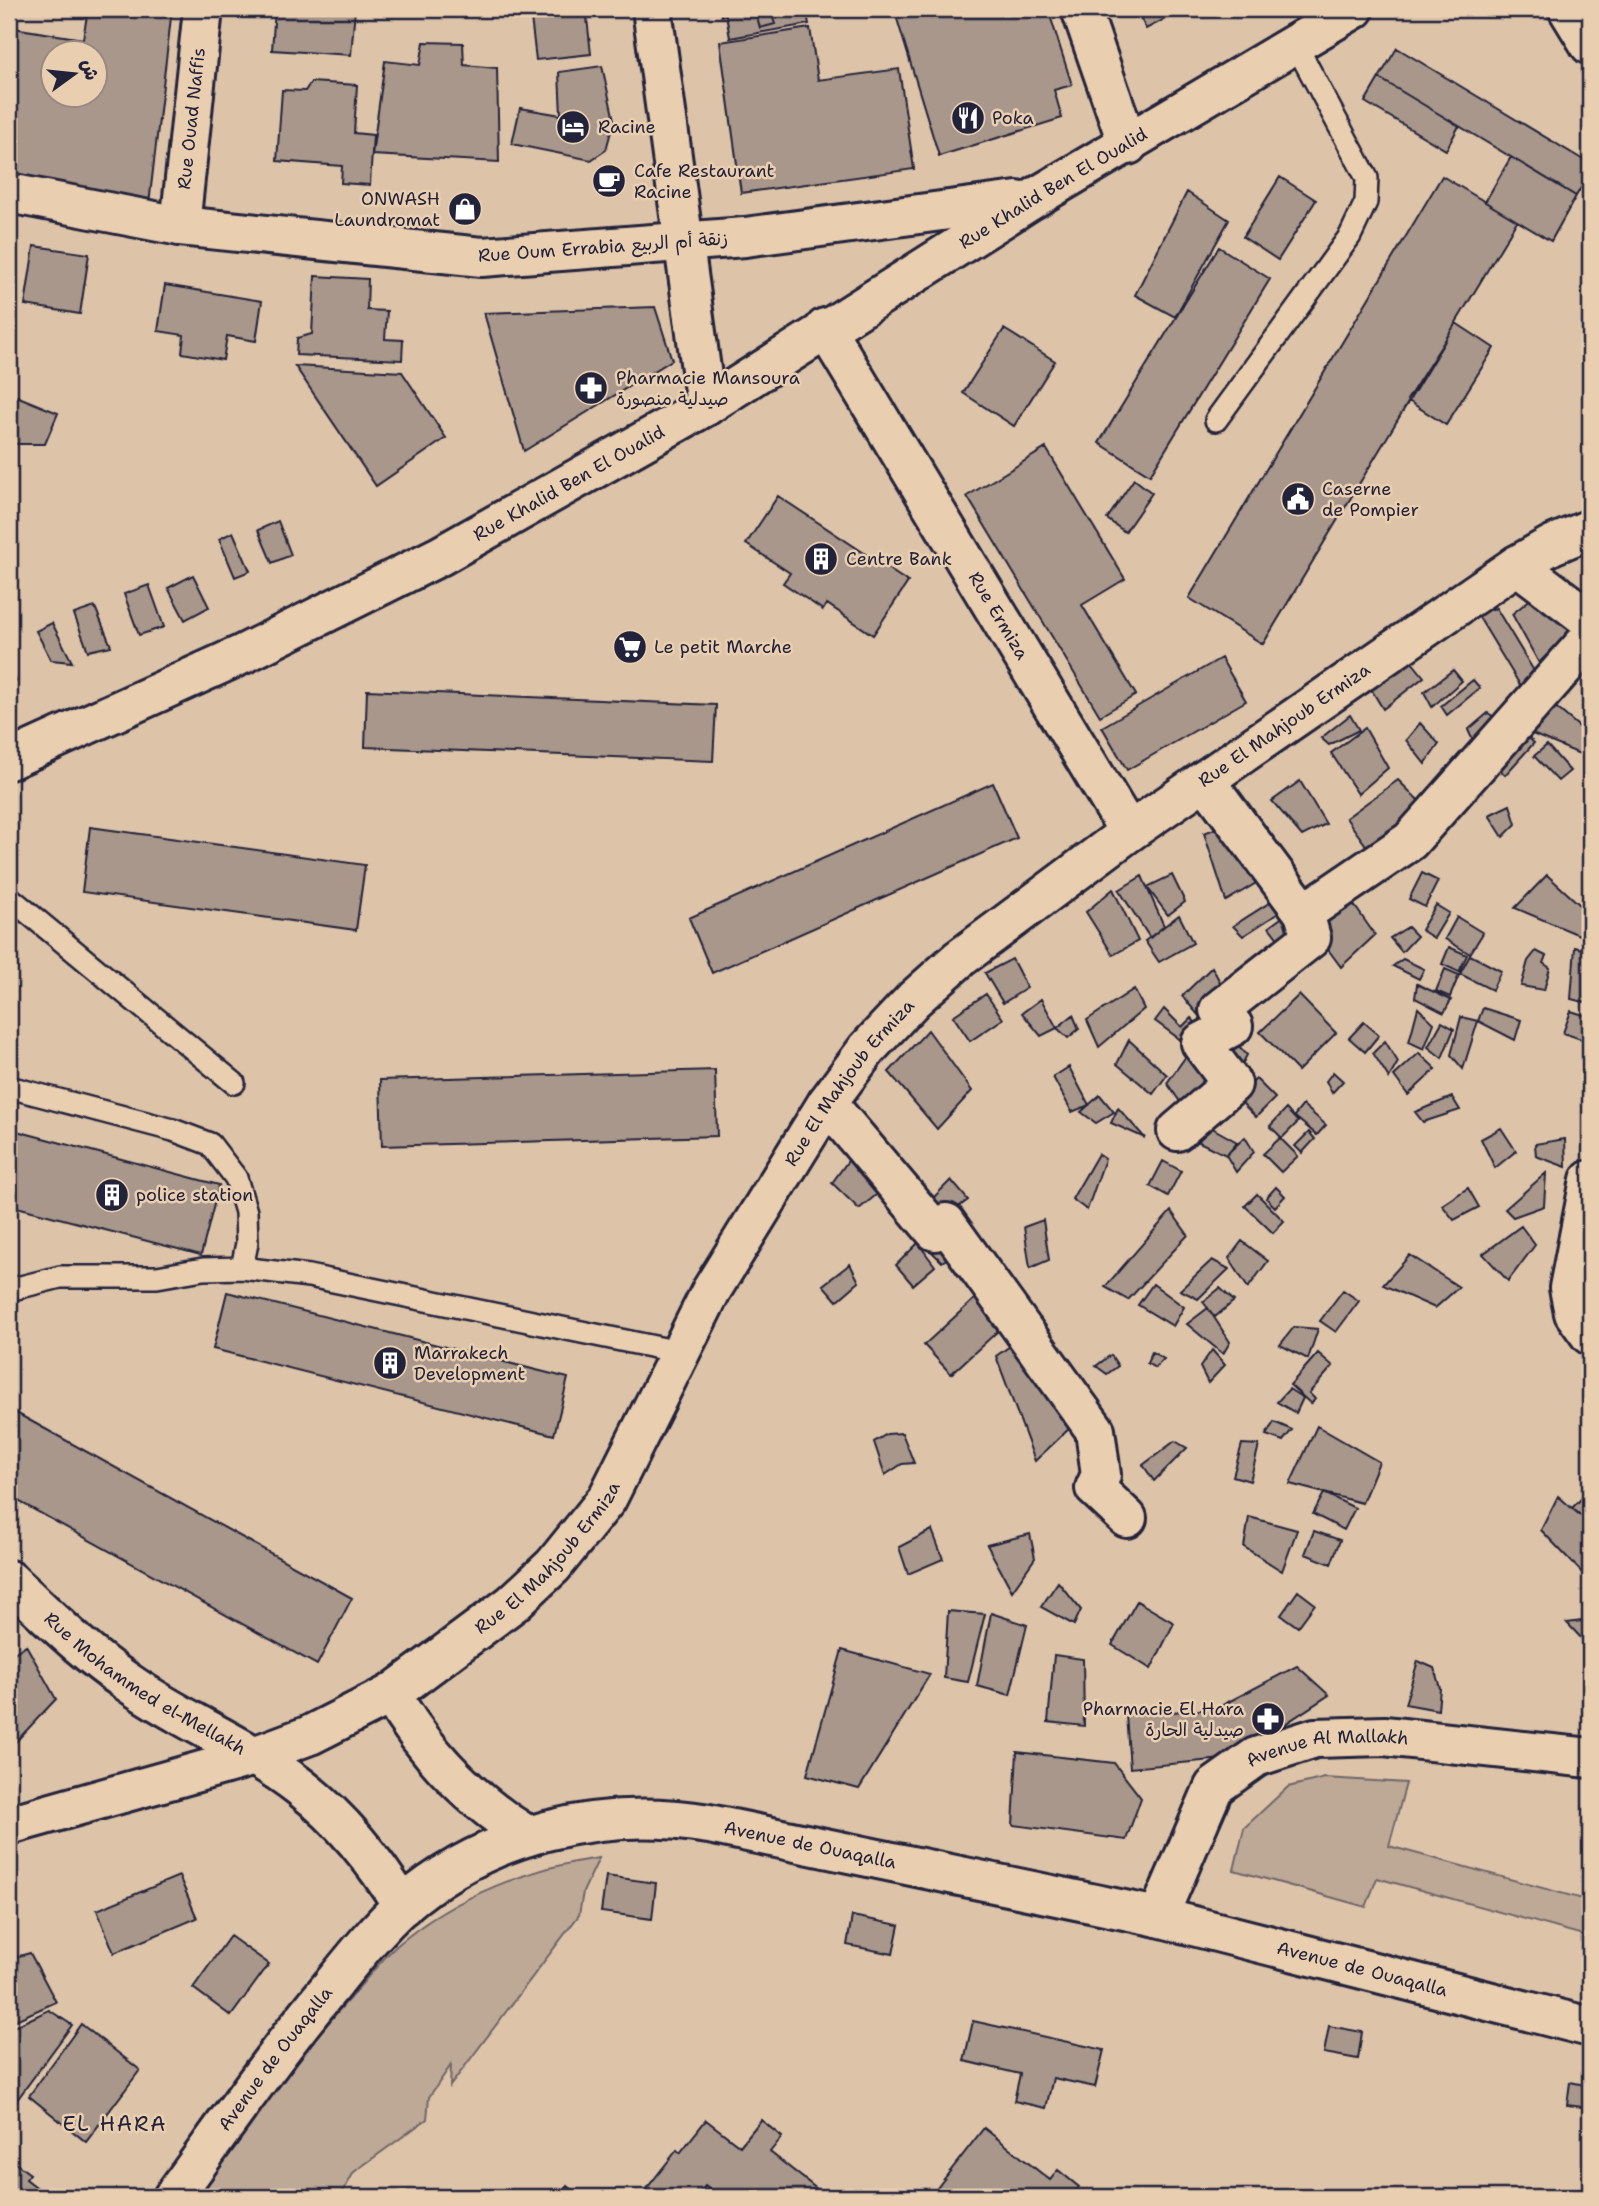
<svg xmlns="http://www.w3.org/2000/svg" width="1599" height="2206" viewBox="0 0 1599 2206" font-family="'Shantell Sans','Playpen Sans Arabic',sans-serif">
	<rect width="100%" height="100%" fill="#ddc4a9"/>
	<filter id="ink" filterUnits="userSpaceOnUse"><feTurbulence type="fractalNoise" baseFrequency=".0143" numOctaves="2"/><feDisplacementMap in="SourceGraphic" scale="14" xChannelSelector="R" yChannelSelector="G"/><feConvolveMatrix kernelMatrix="1 2 1 2 8 2 1 2 1" color-interpolation-filters="sRGB"/></filter>
	<g filter="url(#ink)">
		<path fill="#bea997" stroke="#706669" stroke-width="2" d="M1325,1778L1406,1783L1389,1846L1590,1901V1937L1377,1878L1366,1907L1234,1870L1244,1828L1288,1787Z
			M599,1858L583,1892L579,1915L450,2086L451,2065L429,2097L427,2119L354,2172L340,2197H190C242,2129 293,2061 350,1998C366,1980 382,1958 400,1943C454,1897 531,1867 599,1858Z"/>
		<path fill="#a8978a" stroke="#22223b" stroke-width="2" fill-rule="evenodd" d="M88,9H172L149,204L9,181V51L13,28L83,39ZM52,52H94V94H52Z
			M275,9H355L351,55L272,50Z
			M530,9H586L591,54L536,60Z
			M720,9H806L809,24L730,38L726,15L721,16ZM770,9L775,24L760,28L756,13Z
			M770,9L775,24L760,28L756,13Z
			M894,9H1048L1072,85L1054,90L1062,118L939,156Z
			M1136,9H1184L1146,29Z
			M810,28L818,80L899,69L914,169L741,193L720,42Z
			M424,42L463,43L464,65L497,68L499,162L372,155L385,61L420,65Z
			M1397,48L1590,164V172L1576,196L1379,78Z
			M602,66L614,120L606,150L591,160L512,144L520,108L561,115L559,72Z
			M1379,78L1459,126L1446,150L1365,102Z
			M311,82L357,85L354,133L373,135L370,185L341,183L342,166L277,161L282,90L305,91Z
			M1511,157L1576,196L1551,241L1485,202Z
			M1442,176L1517,221L1263,644L1189,598Z
			M1280,177L1316,200L1278,260L1243,237Z
			M1187,192L1229,220L1175,317L1135,295Z
			M9,240L17,241L9,294Z
			M34,246L89,254L80,314L25,305Z
			M1219,247L1270,279L1150,475L1099,443Z
			M315,276L368,279L367,310L387,311L385,339L403,340L402,360L296,355L297,338L312,334Z
			M165,285L262,301L256,341L227,336L223,360L182,353L184,335L158,331Z
			M655,307L672,360L524,451L484,313Z
			M1456,323L1494,348L1446,425L1407,400Z
			M1004,329L1055,361L1014,426L963,393Z
			M295,366L402,372L446,438L376,486Z
			M9,393L58,413L45,444H9Z
			M1046,448L1125,579L1082,605L1136,695L1100,716L967,496Z
			M1134,479L1152,493L1125,532L1107,519Z
			M778,496L908,582L873,635L827,604L823,610L783,583L790,573L746,544Z
			M278,521L291,555L272,563L258,530Z
			M233,532L250,571L235,577L219,539Z
			M193,575L209,607L185,620L168,588Z
			M149,585L164,627L139,635L124,594Z
			M1532,598L1573,628L1539,663L1512,614Z
			M95,607L111,646L88,651L74,614Z
			M1496,608L1537,676L1523,690L1477,614Z
			M52,623L72,662L51,660L36,631Z
			M1221,658L1246,701L1127,770L1102,727Z
			M9,662L16,681L9,684Z
			M1412,662L1424,677L1383,709L1371,689Z
			M1453,670L1462,681L1432,707L1424,692Z
			M1473,680L1480,688L1447,715L1441,706Z
			M367,690L716,705L713,761L365,747Z
			M1552,704L1590,736V743L1582,755L1530,733Z
			M1488,713L1497,719L1475,745L1468,730Z
			M1350,715L1359,730L1329,745L1321,738Z
			M1420,723L1439,744L1425,764L1406,740Z
			M1365,728L1388,768L1358,794L1331,753Z
			M1523,732L1534,743L1505,775L1495,765Z
			M1547,745L1570,771L1558,781L1534,756Z
			M1398,780L1426,808L1373,855L1346,818Z
			M1300,781L1326,824L1302,836L1272,801Z
			M993,783L1017,838L712,973L689,918Z
			M1510,805L1516,824L1503,837L1489,815Z
			M90,827L365,865L356,930L82,892Z
			M1217,828L1268,876L1226,901L1204,833Z
			M1422,873L1438,881L1425,907L1409,899Z
			M1172,875L1185,902L1168,915L1147,887Z
			M1547,875L1590,914L1579,935L1515,908Z
			M1142,876L1164,926L1150,938L1119,890Z
			M1113,889L1138,941L1113,955L1086,912Z
			M1345,892L1375,935L1341,967L1307,921Z
			M1280,896L1288,907L1243,936L1233,926Z
			M1436,905L1449,913L1434,938L1421,930Z
			M1292,910L1300,927L1282,944L1269,927Z
			M1179,915L1193,943L1159,962L1145,941Z
			M1457,917L1483,933L1470,954L1445,939Z
			M1408,927L1417,936L1402,952L1390,938Z
			M1449,947L1467,955L1459,972L1442,964Z
			M1575,947L1590,951L1588,1003L1571,999Z
			M1536,951L1546,956L1543,963L1550,968L1544,990L1521,986L1528,961Z
			M1470,955L1501,971L1492,990L1460,974Z
			M1012,959L1027,988L1003,1003L985,973Z
			M1403,959L1424,969L1419,979L1393,966Z
			M1212,967L1226,993L1200,1017L1182,996Z
			M1445,969L1459,975L1450,997L1436,991Z
			M1417,984L1451,1000L1444,1013L1415,998Z
			M1134,989L1144,1009L1099,1047L1087,1020Z
			M986,994L1003,1019L970,1041L953,1016Z
			M1299,995L1336,1033L1298,1071L1260,1032Z
			M1041,999L1057,1028L1041,1036L1022,1013Z
			M1418,1008L1434,1023L1424,1049L1409,1042Z
			M1483,1008L1521,1020L1515,1040L1478,1021Z
			M1164,1009L1182,1027L1191,1018L1214,1042L1197,1052L1155,1021Z
			M1571,1011L1590,1017V1042L1563,1033Z
			M1073,1015L1079,1029L1068,1038L1057,1028Z
			M1461,1017L1478,1021L1463,1069L1451,1055Z
			M1364,1022L1379,1035L1365,1052L1349,1038Z
			M1442,1022L1454,1029L1442,1058L1428,1047Z
			M928,1030L972,1091L937,1129L889,1072Z
			M1129,1040L1167,1075L1153,1094L1117,1064Z
			M1385,1041L1398,1062L1389,1078L1373,1053Z
			M1237,1044L1247,1055L1224,1098L1208,1080Z
			M1189,1052L1208,1080L1183,1106L1167,1083Z
			M1419,1053L1436,1069L1408,1095L1394,1076Z
			M1069,1067L1089,1105L1072,1112L1053,1077Z
			M715,1070L717,1136L382,1146L380,1080Z
			M1333,1072L1343,1081L1332,1093L1326,1081Z
			M1256,1079L1275,1098L1256,1117L1237,1098Z
			M1100,1095L1114,1112L1096,1123L1081,1112Z
			M1452,1097L1460,1110L1423,1122L1415,1112Z
			M1303,1105L1326,1125L1317,1135L1294,1116Z
			M1118,1108L1145,1138L1111,1123Z
			M1286,1109L1298,1122L1282,1138L1270,1126Z
			M1205,1124L1237,1142L1226,1155L1199,1142Z
			M1501,1128L1516,1151L1495,1168L1481,1139Z
			M9,1129L219,1185L201,1255L9,1205Z
			M1309,1132L1315,1139L1302,1153L1295,1146Z
			M1245,1137L1254,1152L1236,1172L1226,1155Z
			M1280,1138L1298,1156L1281,1172L1263,1154Z
			M1565,1139L1566,1167L1536,1156L1535,1144Z
			M858,1147L886,1187L859,1209L832,1183Z
			M1098,1154L1105,1159L1087,1210L1072,1199Z
			M1163,1161L1181,1171L1168,1196L1150,1186Z
			M1546,1173L1544,1206L1513,1217L1505,1209Z
			M951,1180L968,1200L946,1216L933,1198Z
			M1276,1187L1285,1196L1275,1207L1266,1198Z
			M1468,1188L1479,1207L1454,1220L1442,1205Z
			M1257,1194L1284,1221L1273,1233L1245,1206Z
			M1171,1211L1188,1235L1128,1300L1105,1287Z
			M1043,1220L1049,1260L1030,1268L1024,1227Z
			M1521,1226L1535,1245L1508,1281L1483,1254Z
			M939,1237L952,1255L942,1262L927,1247Z
			M1242,1241L1268,1261L1248,1288L1229,1258Z
			M918,1243L935,1266L913,1285L896,1265Z
			M1410,1255L1459,1287L1435,1308L1383,1285Z
			M1212,1260L1229,1269L1198,1299L1180,1290Z
			M850,1264L859,1282L837,1301L823,1285Z
			M1153,1284L1184,1307L1173,1326L1138,1305Z
			M1220,1288L1234,1301L1215,1317L1203,1302Z
			M1343,1290L1359,1301L1336,1332L1320,1321Z
			M227,1292L568,1378L554,1435L213,1349Z
			M982,1292L1003,1316L993,1325L998,1331L951,1374L924,1345Z
			M1208,1308L1230,1342L1223,1354L1187,1324Z
			M1294,1327L1318,1329L1308,1359L1280,1345Z
			M1020,1339L1073,1425L1035,1461L996,1356Z
			M1212,1350L1225,1365L1208,1383L1200,1367Z
			M1152,1352L1164,1359L1155,1368L1147,1363Z
			M1318,1353L1333,1366L1309,1393L1315,1399L1311,1404L1290,1385Z
			M1111,1355L1118,1366L1107,1374L1096,1366Z
			M1289,1389L1303,1398L1296,1413L1277,1402Z
			M9,1409L352,1598L317,1665L9,1496Z
			M1274,1422L1292,1430L1283,1441L1266,1435Z
			M1317,1426L1379,1462L1362,1503L1290,1484Z
			M902,1433L914,1463L902,1464L885,1475L874,1442L887,1434Z
			M1175,1441L1187,1448L1154,1481L1143,1465Z
			M1242,1444L1259,1445L1250,1481L1233,1476Z
			M1588,1492L1590,1495V1523L1572,1508Z
			M1324,1493L1355,1508L1344,1530L1313,1514Z
			M1558,1496L1590,1524V1581L1541,1530Z
			M1249,1517L1297,1530L1282,1571L1244,1547Z
			M932,1530L943,1559L908,1574L899,1547Z
			M1314,1531L1340,1540L1331,1564L1305,1554Z
			M1030,1534L1035,1558L1012,1591L987,1545Z
			M1058,1582L1081,1610L1074,1625L1041,1607Z
			M1298,1591L1315,1604L1298,1627L1281,1615Z
			M1137,1601L1174,1623L1151,1669L1112,1645Z
			M948,1611L985,1614L968,1682L944,1678Z
			M991,1613L1027,1625L1010,1695L977,1686Z
			M1590,1620V1639L1584,1641L1567,1623Z
			M26,1645L56,1699L9,1749V1649L14,1653Z
			M842,1650L930,1674L859,1789L807,1775Z
			M1054,1655L1083,1659L1084,1726L1048,1722Z
			M1418,1661L1434,1668L1440,1688L1438,1710L1405,1704Z
			M1297,1666L1329,1695L1233,1758L1130,1768L1126,1715L1215,1709Z
			M1017,1752L1114,1763L1141,1798L1126,1840L1013,1825Z
			M179,1876L197,1918L114,1953L97,1910Z
			M606,1876L656,1883L652,1919L601,1912Z
			M852,1916L899,1925L893,1954L847,1945Z
			M230,1936L269,1964L231,2016L193,1988Z
			M30,1953L56,2002L9,2023V1959Z
			M49,2010L72,2025L11,2108L9,2029Z
			M973,2021L1104,2050L1095,2087L1053,2078L1046,2108L1014,2101L1020,2074L964,2061Z
			M81,2024L140,2070L86,2142L29,2096Z
			M1329,2026L1362,2032L1358,2059L1324,2053Z
			M1570,2082L1590,2086V2108L1567,2105Z
			M706,2120L740,2146L761,2120L782,2137L770,2152L827,2197H719L705,2186L696,2197H640L677,2150L680,2153Z
			M984,2128L1050,2180L1058,2170L1079,2187L1071,2197H930Z
			M14,2162L30,2174L26,2179L49,2197H9V2169Z
			M567,2186L581,2197H558Z"/>
		<g fill="none" stroke-linecap="round" stroke-linejoin="round">
			<g stroke="#22223b" stroke-width="26">
				<path id="lane" d="M1216,420L1350,236L1366,202L1367,178L1296,45
					M9,897L234,1083
					M9,1087L173,1130L210,1144L236,1178L246,1212L247,1243L242,1268
					M9,1290L60,1277H157L203,1269L242,1268L309,1276L679,1352"/>
			</g>
			<g stroke="#22223b" stroke-width="44">
				<g id="street">
					<path d="M652,9L706,406"/>
					<path d="M1081,9L1128,145"/>
					<path d="M9,193L180,226L482,257L745,237L1017,201"/>
					<path id="s1" d="M180,226L203,9"/>
					<path id="s2" d="M825,328L1129,832"/>
					<path d="M1517,565L1590,620"/>
					<path id="s3" d="M9,760L243,654L440,556L706,406L1031,200L1354,9"/>
					<path d="M1205,780L1304,913L1410,841L1590,638"/>
					<path d="M827,1103L935,1231L946,1223L1095,1430L1101,1475L1095,1488L1127,1518"/>
					<path d="M1177,1131L1232,1084L1201,1043L1233,1026L1219,1010L1311,938L1304,913"/>
					<path d="M1590,1180L1569,1288L1574,1313L1590,1335"/>
					<path id="s4" d="M9,1580C47,1615 83,1652 126,1681C180,1720 246,1745 299,1786C343,1820 374,1860 403,1906"/>
					<path id="s5" d="M9,1825L251,1757L310,1735L391,1694L512,1604L553,1566L607,1499L711,1291L827,1103L867,1049L914,999L959,959L1129,832L1517,565L1552,545L1590,529"/>
					<path id="s6" d="M1158,1917L1214,1787L1256,1757L1315,1738L1384,1736L1590,1758"/>
				</g>
			</g>
			<g stroke="#22223b" stroke-width="44">
				<g id="secondary">
					<path d="M391,1694C425,1753 470,1800 528,1836"/>
					<path id="s7" d="M173,2197C225,2126 275,2053 332,1985C354,1958 376,1930 402,1906C486,1833 601,1806 709,1824L1158,1917L1590,2027"/>
				</g>
			</g>
			<g stroke="#22223b" stroke-width="44">
				<path id="primary" d="M1568,9L1590,45"/>
			</g>
			<use href="#lane" stroke="#e9ceb0" stroke-width="21"/>
			<use href="#street" stroke="#e9ceb0" stroke-width="38"/>
			<use href="#secondary" stroke="#e9ceb0" stroke-width="38"/>
			<use href="#primary" stroke="#e9ceb0" stroke-width="38"/>
		</g>
	</g>
	<defs>
		<g id="restaurant-disc" transform="scale(1.75)"><circle r="9.5" fill="#22223b" stroke="#e9ceb0"/><path d="M-5-6h1v4h1v-4h1v4h1v-4h1v5L-1.5 .5V6h-2V.5L-5-1ZM5-6V6H3V1.5H1.5Q1.5-4 5-6Z" fill="#fff"/></g>
		<g id="hotel-disc" transform="scale(1.75)"><circle r="9.5" fill="#22223b" stroke="#e9ceb0"/><path d="M-6-4.5h1.5V1H6V5H4.5V3h-9V5H-6ZM-4 0a1.8 1.8 0 1 1 3.6 0ZM.5 0V-2.5h3Q6-2.5 6 0Z" fill="#fff"/></g>
		<g id="cafe-disc" transform="scale(1.75)"><circle r="9.5" fill="#22223b" stroke="#e9ceb0"/><path d="M-5.5-4.5H6V0H3Q3 3.5 0 3.5H-2.5Q-5.5 3.5-5.5 0ZM3-3.2v2h1.7v-2ZM-6 4.5H4V6H-6Z" fill="#fff"/></g>
		<g id="shop-disc" transform="scale(1.75)"><circle r="9.5" fill="#22223b" stroke="#e9ceb0"/><path d="M-5-2.5h2.3a2.7 3.5 0 0 1 5.4 0H5L5.5 6h-11ZM-1.5-2.5h3a1.5 2.3 0 0 0-3 0Z" fill="#fff"/></g>
		<g id="pharmacy-disc" transform="scale(1.75)"><circle r="9.5" fill="#22223b" stroke="#e9ceb0"/><path d="M-2-6h4v4h4v4h-4v4h-4v-4h-4v-4h4Z" fill="#fff"/></g>
		<g id="civic-disc" transform="scale(1.75)"><circle r="9.5" fill="#22223b" stroke="#e9ceb0"/><path d="M-.6-6.5H3V-4.5H.6V-3L4-1V1h2V6H-6V1h2V-1L-.6-3ZM-1.2 2.5V6h2.4V2.5Z" fill="#fff"/></g>
		<g id="building-disc" transform="scale(1.75)"><circle r="9.5" fill="#22223b" stroke="#e9ceb0"/><path d="M-4-6H4V6H1V3H-1V6H-4ZM-2.5-4.3h1.7v1.8h-1.7ZM.8-4.3h1.7v1.8H.8ZM-2.5-1h1.7V.8h-1.7ZM.8-1h1.7V.8H.8Z" fill="#fff"/></g>
		<g id="supermarket-disc" transform="scale(1.75)"><circle r="9.5" fill="#22223b" stroke="#e9ceb0"/><path d="M-6-5.5h2.5l.6 2H6L4.5 2H-2.5L-4.4-4H-6ZM-1.5 3.2a1.3 1.3 0 1 0 .1 0ZM3 3.2a1.3 1.3 0 1 0 .1 0Z" fill="#fff"/></g>
	</defs>
	<g fill-rule="evenodd">
		<use href="#restaurant-disc" x="968" y="118"/>
		<use href="#hotel-disc" x="573" y="127"/>
		<use href="#cafe-disc" x="609" y="181"/>
		<use href="#shop-disc" x="465" y="209"/>
		<use href="#pharmacy-disc" x="591" y="388"/>
		<use href="#civic-disc" x="1298" y="499"/>
		<use href="#building-disc" x="821" y="559"/>
		<use href="#supermarket-disc" x="630" y="647"/>
		<use href="#building-disc" x="112" y="1195"/>
		<use href="#building-disc" x="390" y="1363"/>
		<use href="#pharmacy-disc" x="1268" y="1719"/>
	</g>
	<g text-anchor="middle" dominant-baseline="central" stroke-width="5" stroke-linejoin="round" paint-order="stroke">
		<g font-size="18" fill="#22223b" stroke="#e9ceb0">
			<text stroke="none"><textPath href="#s1" startOffset="108">Rue Ouad Naffis</textPath></text>
			<text stroke="none"><textPath href="#s3" startOffset="1192">Rue Khalid Ben El Oualid</textPath></text>
			<text transform="translate(603 247) rotate(-4)">Rue Oum Errabia زنقة أم الربيع</text>
			<text stroke="none"><textPath href="#s3" startOffset="625">Rue Khalid Ben El Oualid</textPath></text>
			<text stroke="none"><textPath href="#s2" startOffset="336">Rue Ermiza</textPath></text>
			<text stroke="none"><textPath href="#s5" startOffset="1748">Rue El Mahjoub Ermiza</textPath></text>
			<text stroke="none"><textPath href="#s5" startOffset="1181">Rue El Mahjoub Ermiza</textPath></text>
			<text stroke="none"><textPath href="#s5" startOffset="614">Rue El Mahjoub Ermiza</textPath></text>
			<text stroke="none"><textPath href="#s4" startOffset="172">Rue Mohammed el-Mellakh</textPath></text>
			<text stroke="none"><textPath href="#s6" startOffset="266">Avenue Al Mallakh</textPath></text>
			<text stroke="none"><textPath href="#s7" startOffset="802">Avenue de Ouaqalla</textPath></text>
			<text stroke="none"><textPath href="#s7" startOffset="1368">Avenue de Ouaqalla</textPath></text>
			<text stroke="none"><textPath href="#s7" startOffset="172">Avenue de Ouaqalla</textPath></text>
		</g>
		<g font-size="18" fill="#22223b" stroke="#e9ceb0" text-anchor="start">
			<text x="992" y="118">Poka</text>
			<text x="598" y="127">Racine</text>
			<text x="634" y="171">Cafe Restaurant<tspan x="634" dy="21">Racine</tspan></text>
			<text x="440" y="199" text-anchor="end">ONWASH<tspan x="440" dy="21">Laundromat</tspan></text>
			<text x="616" y="378">Pharmacie Mansoura<tspan x="616" dy="21">صيدلية منصورة</tspan></text>
			<text x="1322" y="489">Caserne<tspan x="1322" dy="21">de Pompier</tspan></text>
			<text x="846" y="559">Centre Bank</text>
			<text x="654" y="647">Le petit Marche</text>
			<text x="136" y="1195">police station</text>
			<text x="414" y="1353">Marrakech<tspan x="414" dy="21">Development</tspan></text>
			<text x="1244" y="1709" text-anchor="end">Pharmacie El Hara<tspan x="1244" dy="21">صيدلية الحارة</tspan></text>
		</g>
		<g font-size="21" letter-spacing="2" fill="#22223b" stroke="#e9ceb0">
			<text x="115" y="2124">EL HARA</text>
		</g>
	</g>
	<rect width="1599" height="2206" fill="none" stroke="#e9ceb0" stroke-width="35"/>
	<rect x="18" y="18" width="1564" height="2171" fill="none" stroke="#22223b" stroke-width="2.5" filter="url(#ink)"/>
	<g transform="translate(74 74) rotate(75)"><circle r="33" fill="#e9ceb0" stroke="#998981" stroke-width="2"/>
	<path d="M0-5L12 26L0 18L-12 26Z" fill="#22223b"/>
	<text y="-10" font-size="19" font-weight="bold" text-anchor="middle" fill="#22223b">ش</text>
	</g>
</svg>
